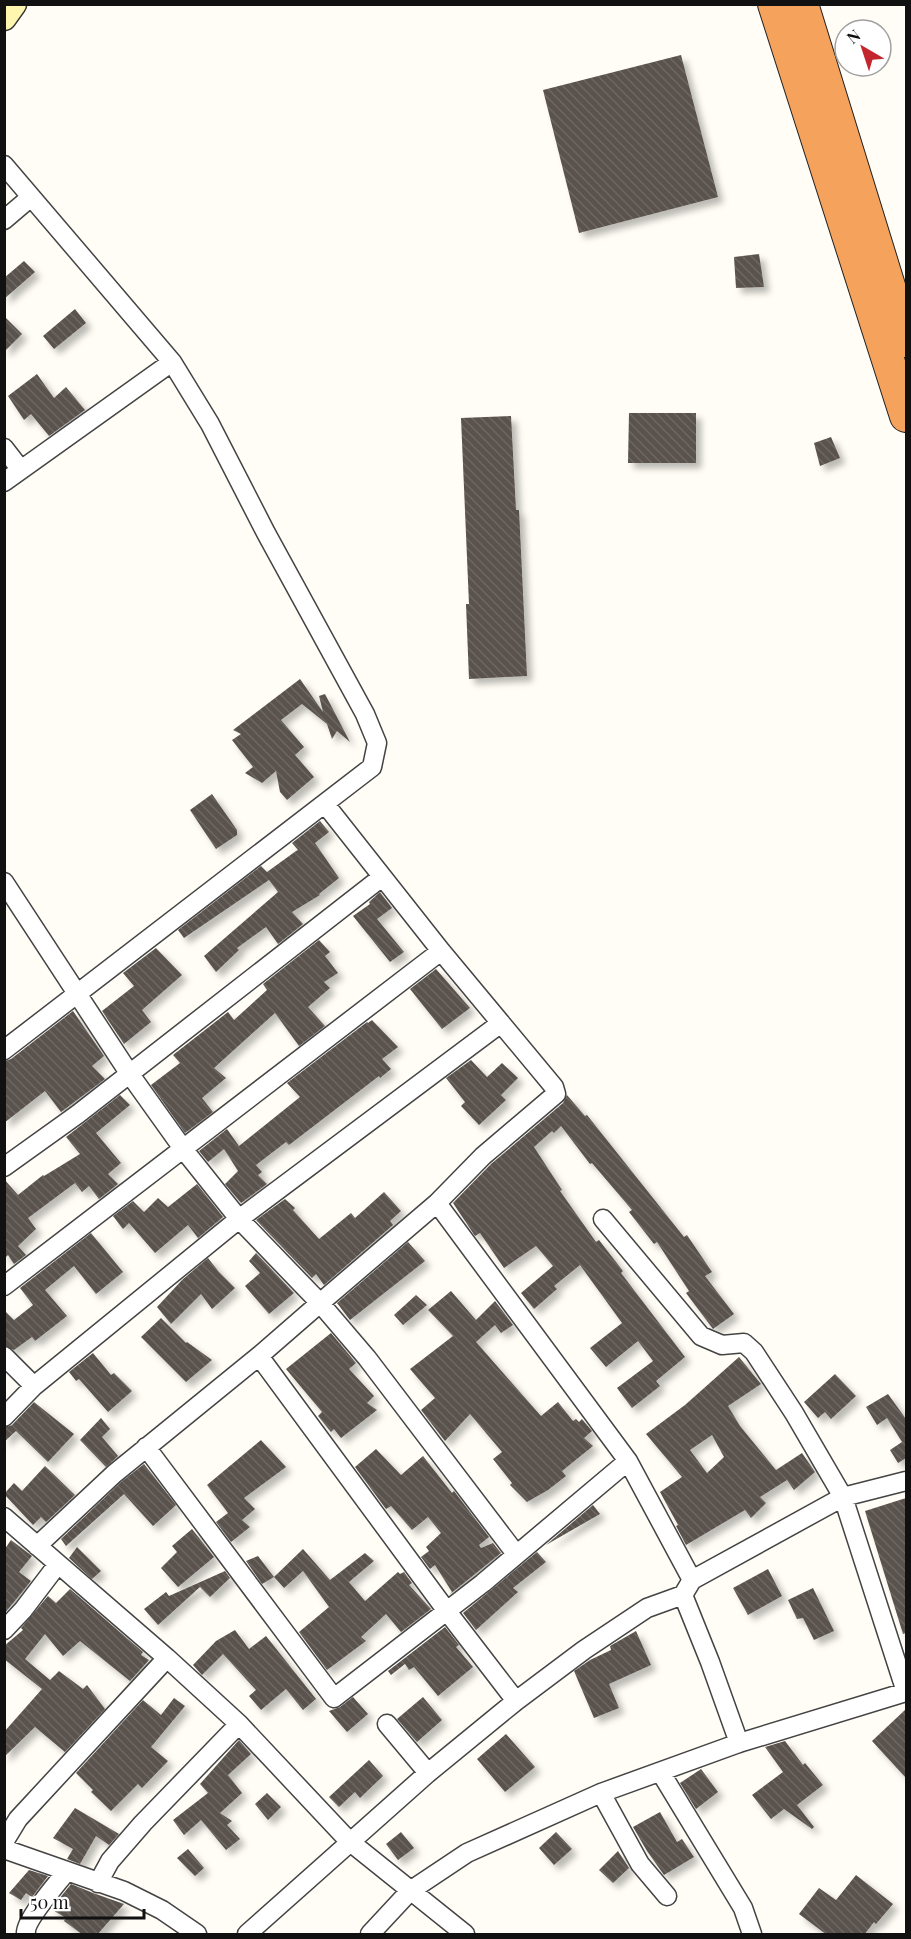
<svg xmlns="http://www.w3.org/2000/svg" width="911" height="1939" viewBox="0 0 911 1939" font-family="'Playfair Display',serif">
	<defs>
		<pattern id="building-back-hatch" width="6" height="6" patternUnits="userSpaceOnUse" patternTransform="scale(1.5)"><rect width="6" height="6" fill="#5a524d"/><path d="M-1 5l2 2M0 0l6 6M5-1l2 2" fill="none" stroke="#6d6662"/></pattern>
		<filter id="shadow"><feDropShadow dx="5.5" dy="5.5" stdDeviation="3" flood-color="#0004"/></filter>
	</defs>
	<rect width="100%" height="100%" fill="#fffdf5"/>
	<path fill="url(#building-back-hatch)" fill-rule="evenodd" filter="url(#shadow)" d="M681,55L718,197L579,233L543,90Z
		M759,254L764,287L736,288L734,257Z
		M24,261L35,272L4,299V278Z
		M75,309L86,323L54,349L43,336Z
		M4,316L22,334L4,352Z
		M37,374L54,398L66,387L85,410L49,436L31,414L24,420L8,396Z
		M629,413H696V463H628Z
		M511,416L516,510H519L527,676L469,679L466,604H469L461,418Z
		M831,437L840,458L820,466L814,443Z
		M300,679L323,712L319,696L325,694L350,742L337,731L332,739L327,724L302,704L281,720L304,747L295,755L314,777L287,800L280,792L276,771L262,783L245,773L253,767L232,740L241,734L233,730Z
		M212,794L237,830V835L216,849L190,810Z
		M320,821L329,832L315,843L339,878L319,894L320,895L292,912L303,924L278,944L266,927L237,948L239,950L216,972L204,956L278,892L269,880L184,938L178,930L261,866L267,872L296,851L298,850L292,843Z
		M380,892L392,908L377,919L404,952L390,962L353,916L370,904L369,902Z
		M319,940L330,952L325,956L338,973L324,982L330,988L308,1007L325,1026L299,1046L275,1013L214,1068L226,1078L202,1098L213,1112L185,1133L151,1085L180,1063L173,1055L228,1012L234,1020L267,990L263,984Z
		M156,948L182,975L142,1010L151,1022L124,1044L102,1011L134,986L123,973Z
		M436,969L470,1008L442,1029L410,989Z
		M73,1011L104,1056L92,1066L105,1079L61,1112L45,1091L4,1123V1061L11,1059Z
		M372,1020L398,1047L382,1059L391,1069L380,1078L379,1076L289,1145L286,1142L256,1165L262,1172L258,1175L267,1184L241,1203L225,1184L238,1171L224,1149L208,1162L199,1151L227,1129L239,1146L300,1097L287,1083L367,1022L368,1023Z
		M471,1060L487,1077L502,1063L518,1078L501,1095L506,1100L479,1125L461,1106L465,1102L446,1078Z
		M120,1095L130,1105L96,1133L121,1163L108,1174L118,1184L99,1199L89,1186L82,1192L75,1183L28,1218L36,1229L18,1246L26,1255L14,1264L8,1255L4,1259V1179L18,1195L43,1175L44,1176L80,1154L66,1137Z
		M567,1095L585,1116L587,1115L684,1237L687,1235L712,1272L705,1276L734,1314L713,1329L686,1293L689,1291L657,1242L654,1244L629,1212L632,1210L592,1163L590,1164L561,1126L554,1133L552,1131L534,1147L562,1190L560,1191L596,1242L599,1240L623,1271L621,1273L685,1357L656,1381L660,1386L632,1408L617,1388L653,1361L638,1341L606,1367L590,1348L622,1323L580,1265L554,1286L557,1289L534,1309L521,1293L553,1266L536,1246L504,1268L480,1233L475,1236L453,1203L491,1164L563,1103Z
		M197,1184L223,1217L198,1238L188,1225L155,1253L129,1223L123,1229L113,1216L133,1201L144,1212L158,1198L168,1207Z
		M384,1192L401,1211L390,1221L393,1225L324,1285L316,1274L312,1278L256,1220L285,1199L295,1208L293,1210L319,1239L351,1213L355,1218Z
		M91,1233L123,1272L96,1294L74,1266L45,1290L67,1316L35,1341L32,1337L14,1350L4,1345V1310L14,1320L33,1305L20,1288Z
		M408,1242L425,1261L350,1320L337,1303Z
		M256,1253L294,1293L269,1314L245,1286L260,1273L249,1261Z
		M208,1258L219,1272L235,1288L212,1309L201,1294L171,1324L157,1307L182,1280Z
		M451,1291L476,1320L495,1301L513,1325L501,1333L495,1325L476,1342L541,1416L558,1402L573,1421L576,1419L579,1422L582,1419L592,1431L584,1438L593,1446L562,1471L566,1476L548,1490L527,1502L510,1485L512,1483L493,1459L502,1452L470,1414L445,1441L421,1410L435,1398L410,1369L453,1336L428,1310Z
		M416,1295L427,1305L403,1325L394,1315Z
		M161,1318L186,1343L187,1342L212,1360L186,1382L141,1337Z
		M331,1333L356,1363L349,1369L374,1396L367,1403L377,1410L341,1438L334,1429L331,1432L318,1416L322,1412L286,1369Z
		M93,1353L111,1375L114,1373L132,1391L108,1412L79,1379L76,1381L69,1372Z
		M739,1357L761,1384L728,1406L740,1426L776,1470L802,1453L815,1472L794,1490L787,1480L760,1497L766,1503L751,1518L745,1510L686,1545L676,1526L678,1525L660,1492L682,1477L646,1434L685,1405ZM712,1435L724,1457L707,1473L690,1450Z
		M835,1374L856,1396L831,1419L825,1412L818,1418L804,1402Z
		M888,1394L906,1419V1458L898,1463L890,1450L902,1442L887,1418L877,1425L866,1407Z
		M34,1402L74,1434L48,1462L16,1431L4,1442V1428L12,1425Z
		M101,1418L110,1429L102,1437L118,1456L106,1467L80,1440Z
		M261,1440L286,1467L244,1498L255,1509L242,1520L250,1527L231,1542L216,1522L228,1513L207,1485Z
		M376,1449L401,1475L423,1456L452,1493L454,1491L489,1537L479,1545L481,1548L493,1543L501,1553L449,1595L452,1592L435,1565L430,1569L421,1557L429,1551L426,1547L441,1533L428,1517L412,1530L391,1506L386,1509L355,1467Z
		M144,1464L176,1505L153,1526L124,1494L66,1546L61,1539L121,1482Z
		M45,1466L75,1495L46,1522L41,1517L33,1525L4,1494L14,1483L22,1491Z
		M906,1498V1633L903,1634L865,1511Z
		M593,1505L600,1514L546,1545Z
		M192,1529L214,1557L178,1587L161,1568L177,1552L172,1546Z
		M11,1540L32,1556L19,1572L31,1581L5,1613L4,1550Z
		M77,1547L101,1571L92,1579L69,1558Z
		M303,1549L330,1580L365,1553L374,1561L349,1582L365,1601L398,1572L400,1574L404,1572L412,1583L409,1585L431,1609L401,1632L386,1614L361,1637L366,1641L327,1670L299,1632L329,1607L303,1571L284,1588L274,1577Z
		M537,1552L546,1562L513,1588L518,1592L476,1630L463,1613Z
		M258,1556L274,1577L262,1584L246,1561Z
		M768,1569L782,1596L748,1615L733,1588Z
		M225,1571L230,1578L210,1597L200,1587L158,1625L144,1609L166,1592L169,1596Z
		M813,1588L834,1631L814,1640L803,1618L797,1619L788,1600Z
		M70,1589L143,1652L141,1655L149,1660L130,1681L80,1641L63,1656L45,1634L25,1659L50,1680L59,1671L83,1689L87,1685L105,1709L65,1752L35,1727L4,1757V1732L42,1689L4,1659V1646L23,1630L21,1628L48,1596L56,1603Z
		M445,1627L459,1645L456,1647L473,1667L438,1696L414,1667L409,1670L405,1664L391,1675L388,1671Z
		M235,1630L249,1649L266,1636L316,1699L303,1710L286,1689L261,1710L249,1696L256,1690L223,1654L202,1675L193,1665L216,1641Z
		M636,1631L651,1665L609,1684L619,1708L594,1718L574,1671L590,1660L611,1650L610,1646Z
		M353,1697L368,1714L347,1732L329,1711L340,1707Z
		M423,1697L442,1720L417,1742L397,1719Z
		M174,1698L185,1706L151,1747L168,1761L142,1788L138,1784L111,1811L91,1792L93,1790L76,1773L143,1700L161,1715Z
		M906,1709V1778L872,1741Z
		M506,1734L535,1767L505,1792L477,1759Z
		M239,1740L251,1754L228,1775L242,1793L220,1813L232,1821L227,1825L240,1839L226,1850L201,1820L184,1835L173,1820L208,1793L200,1784Z
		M785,1741L803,1765L805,1763L823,1785L797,1805L814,1827L812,1829L784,1809L771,1819L752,1795L783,1772L765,1747Z
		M369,1760L383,1776L360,1798L355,1792L339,1807L329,1797Z
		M701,1769L718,1792L696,1809L680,1783Z
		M267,1793L281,1807L268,1820L255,1804Z
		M75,1808L119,1834L109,1845L96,1836L80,1864L67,1859L73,1849L53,1838Z
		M660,1812L677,1842L682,1839L694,1857L664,1875L647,1851L633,1827Z
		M401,1832L414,1848L398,1860L386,1844Z
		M556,1832L572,1849L554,1865L539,1848Z
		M188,1849L204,1868L195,1876L177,1858Z
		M618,1851L629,1868L613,1883L599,1870Z
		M29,1870L48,1876L32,1897L26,1893L21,1900L9,1893Z
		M856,1875L893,1904L876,1924L874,1922L864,1935H827L799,1914L819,1888L836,1900Z
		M71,1884L93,1893L124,1904L97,1935H83L64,1921L66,1918L51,1909Z"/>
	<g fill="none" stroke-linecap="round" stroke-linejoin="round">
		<g stroke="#444" stroke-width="21">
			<path id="street" d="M4,165L172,362L210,424L266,533L365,714L377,743L372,767L4,1050
				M4,220L31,197
				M4,448L21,470
				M4,482L172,362
				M4,882L129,1073L184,1150L239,1219L320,1303L367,1358L516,1554
				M4,1167L78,1114L382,877
				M437,1203L628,1461L692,1580
				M603,1219L701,1336L722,1345L744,1343L754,1352L794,1413L843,1497L906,1692
				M4,1286L441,951
				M4,1356L34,1386L4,1417
				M259,1356L446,1610L516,1701
				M34,1386L239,1219L501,1023
				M146,1447L334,1698L483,1583L628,1461
				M4,1517L167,1658L239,1724L349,1841L465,1934
				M37,1546L114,1474L259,1356L320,1303L437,1203L483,1156L556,1094L554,1087L441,951L325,804
				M683,1595L710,1662L739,1743
				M4,1630L23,1610L58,1564
				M387,1724L428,1773
				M661,1773L743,1908L752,1934
				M601,1793L640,1864L667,1896
				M4,1842L18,1819L167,1658
				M4,1849L124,1891L162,1910L197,1934
				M98,1883L110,1861L143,1823L239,1724
				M26,1934C24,1921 57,1884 66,1872
				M247,1934L428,1773L516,1701L584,1650L647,1608L683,1595L692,1580L843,1497L906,1481
				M370,1934L410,1891L467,1853L601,1793L739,1743L906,1692"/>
		</g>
		<g stroke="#333" stroke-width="27">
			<path id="secondary" d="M4,18L14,4"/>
		</g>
		<g stroke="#222" stroke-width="34">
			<path id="highway" d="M774,4L906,416
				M802,4L906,341"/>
		</g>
		<use href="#street" stroke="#fff" stroke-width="18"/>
		<use href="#secondary" stroke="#fff6b0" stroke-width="24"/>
		<use href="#highway" stroke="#f5a25d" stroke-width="32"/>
	</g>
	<rect width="911" height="1939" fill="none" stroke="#111111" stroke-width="12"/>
	<g transform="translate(863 48) rotate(321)"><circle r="28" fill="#ffffff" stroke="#a0a0a0" stroke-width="1.5"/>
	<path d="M0-4.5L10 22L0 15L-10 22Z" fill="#c4262e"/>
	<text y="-9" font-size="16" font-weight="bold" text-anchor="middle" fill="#111111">N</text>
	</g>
	<path d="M21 1909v9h123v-9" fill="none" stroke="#111111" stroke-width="3"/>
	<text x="30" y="1909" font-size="18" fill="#111111" stroke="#ffffff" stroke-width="4.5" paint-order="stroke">50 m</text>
</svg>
